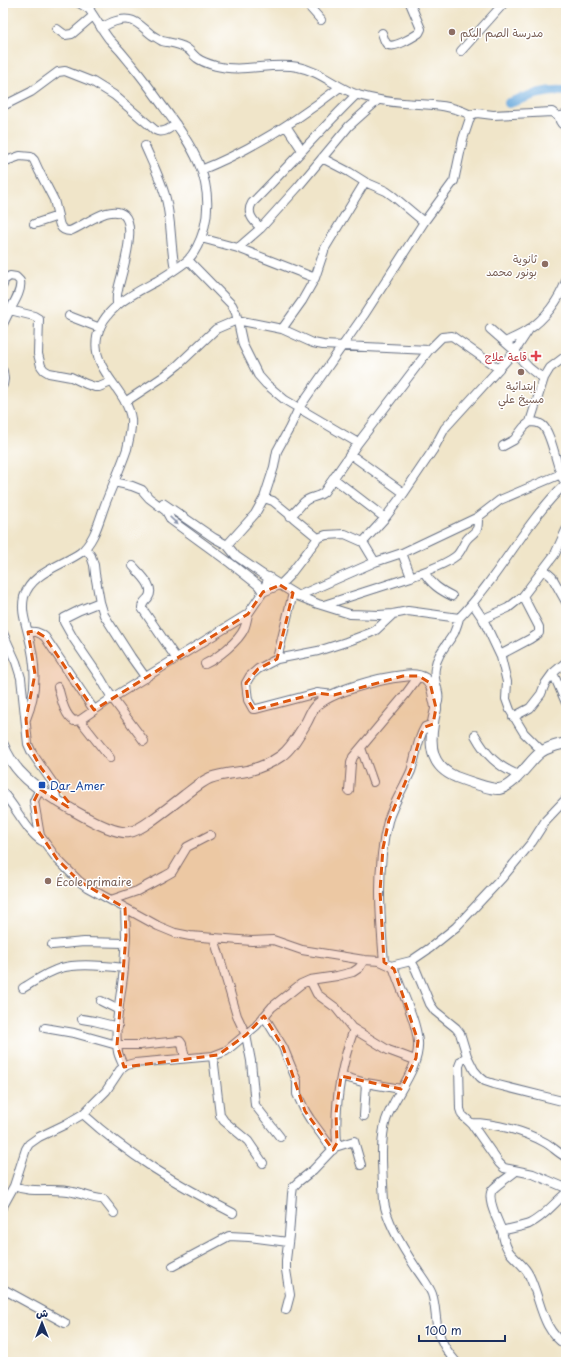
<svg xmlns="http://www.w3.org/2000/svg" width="569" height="1365" viewBox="0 0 569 1365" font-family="'Playpen Sans','Playpen Sans Arabic',sans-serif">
	<rect width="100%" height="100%" fill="#fff"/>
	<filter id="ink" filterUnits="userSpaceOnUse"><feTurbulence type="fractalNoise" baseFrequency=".025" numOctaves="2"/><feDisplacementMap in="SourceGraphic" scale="8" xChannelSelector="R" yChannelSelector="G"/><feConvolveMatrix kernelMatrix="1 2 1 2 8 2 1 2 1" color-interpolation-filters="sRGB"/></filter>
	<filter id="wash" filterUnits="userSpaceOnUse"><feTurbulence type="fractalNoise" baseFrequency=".012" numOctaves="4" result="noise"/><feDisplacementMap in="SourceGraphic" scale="16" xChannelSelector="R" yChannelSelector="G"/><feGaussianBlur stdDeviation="0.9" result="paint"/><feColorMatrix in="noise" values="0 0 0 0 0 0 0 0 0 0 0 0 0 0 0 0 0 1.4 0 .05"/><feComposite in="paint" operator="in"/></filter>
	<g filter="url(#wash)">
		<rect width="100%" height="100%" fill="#f0e5c9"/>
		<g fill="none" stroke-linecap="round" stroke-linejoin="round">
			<path stroke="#68a8db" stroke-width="10" d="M509,103C528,96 546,89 566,91"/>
		</g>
	</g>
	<g filter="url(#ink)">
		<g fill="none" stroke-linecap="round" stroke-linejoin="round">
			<g stroke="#666f83" stroke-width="10">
				<path id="minor" d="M79,3L89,9
					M306,3L321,20
					M101,28C110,23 119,18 130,20C138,21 145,30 152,35C155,37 159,39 162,41C170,43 178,43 186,48C190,50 193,55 197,58C202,62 209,64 216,66C243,73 271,62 298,67C320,71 337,88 358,95C373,99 388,102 403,103C429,105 446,103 471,115
					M57,29L65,35L72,34L93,16
					M382,33C383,36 384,40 386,43C391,51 413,37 419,33L421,29L410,3
					M461,51L504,3
					M3,106L31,92L58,72L65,71L93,82L114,95L155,130C163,134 169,129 176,124
					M566,115L561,116L560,121L562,124L566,125
					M286,126L302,150
					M145,146C152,162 160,178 165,195C172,219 170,245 175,269
					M3,162L20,156L31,157L34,160L39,171L54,200L58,216
					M201,170C251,150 298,120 340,87
					M365,182L386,191L393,196L424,222
					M34,224L58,216C59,224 60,231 70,231C82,226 93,217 106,213C148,201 121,273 118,290C116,295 117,300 117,305
					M261,228C253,221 246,213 252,203C288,167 321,129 357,94
					M201,238L238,248L315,278
					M238,248L261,228L298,187L349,126L378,100
					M188,260L232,305L236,313L243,345L258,375L266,384L285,400L358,443
					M3,285L4,280L10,276L16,277L20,281C22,290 15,301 10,310L34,316L39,319L38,354L41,366L44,370L49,373L71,377L86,384L95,387H99L111,382
					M69,316L100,328
					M3,324L10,310
					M282,329L302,301L315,278L325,248L365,182L349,172L322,158
					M528,331L515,351C523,363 531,372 544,378L550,368L566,356
					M505,342C513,338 521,335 528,330C545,319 559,300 566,281
					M3,371L4,379L3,385
					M125,402L163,377L178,365L216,329L237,320L282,329L313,343L323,345L429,350
					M530,422C535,422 538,422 542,425C551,431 557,468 563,479
					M503,446L514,440L524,427L530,422L544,378
					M350,454L404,493
					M333,478L385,518
					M114,482L132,486L142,490L149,498L166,511L171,520L230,563L258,585L263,592L280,585L289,576L318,538L326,535L345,534L363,542L385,518L404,493L433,450L445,428L515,351L490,329
					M264,498L274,467L277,451L289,429L299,408L364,315L424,222L454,181L463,139L471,115L477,113L493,115L552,112L560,118
					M163,503L214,538L227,545L236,556L262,574L298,596L318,604L350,614L379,615L393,614L408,611L459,618C458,623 456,628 454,633C447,645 437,654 435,668C432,681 442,693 437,705
					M290,516C296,512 299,507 304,502C310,496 318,498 324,492L358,443L429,350L442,337L452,336L499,369
					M227,545L255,514L264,498L273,501L318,538
					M85,548L91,556L94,565L95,574L100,602L104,615L131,657L146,678
					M375,562L402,553L478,517L500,500L561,474
					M133,566C140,574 156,587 148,598C145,601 142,603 142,608L176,658
					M544,570L552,577L566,602
					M424,572C431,584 440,590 452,596
					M411,577C425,571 445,565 456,556C462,551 463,543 468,538C478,529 478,531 478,517
					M298,596L375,562L363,542
					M100,602L80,610L64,618V622L73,638L101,679L112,698L144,741
					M473,604L483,619L501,657L507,682L506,699L510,710L524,733L542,751
					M324,605L411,577L402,553
					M459,618C499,577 524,524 565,484
					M483,619L508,608L523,596L555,554L566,530
					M28,632C35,631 39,632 45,637L94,710
					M3,633L16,662L21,678L28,744L32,753L55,786L56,800
					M500,655L530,639L539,633V627L523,596
					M277,659L293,593
					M205,664C216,659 239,641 244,629C246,625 247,619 248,614
					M553,673L566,703
					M58,687C61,697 64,715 74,721L80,720L112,698L248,614L263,592L269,577
					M334,695L317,693L256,709H253L248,700L246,683L250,676L258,669L277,659L318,651L346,642L370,633L376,630L393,614
					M513,717L530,708L541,694L545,684L553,673L566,662
					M26,719C38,690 36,663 28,633C25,621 21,610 24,597C31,573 61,566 80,553C95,541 99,520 106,502C113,484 121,467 127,449C129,439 132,429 131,419C127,389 91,371 97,337C102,308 135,293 157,281C167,275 178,268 187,261C195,253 201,239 204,229C217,179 190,143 162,105C152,91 142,77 131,64C124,55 117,47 109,39C102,30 96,19 89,9L92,3
					M80,720L110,758
					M475,735C486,755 497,766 518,775
					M361,748L373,782
					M40,789L34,801L40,836L57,859L79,881L87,887L158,926L175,933L190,936L214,938L252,941L273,940L302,950L364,960L380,961L391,966L394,969C401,991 416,1019 418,1042C420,1069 394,1095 386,1120C379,1143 383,1177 384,1202C387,1222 404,1250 416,1268C421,1276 428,1284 432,1294C436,1306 435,1318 438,1330C441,1343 448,1353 456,1362
					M349,791L351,763L353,757L405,695L419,676
					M3,793C16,807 27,832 42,841
					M111,900L137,891L165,876L172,872L187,847L210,835
					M214,938L237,1016L246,1035L251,1061L255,1105L280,1137
					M52,945L84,942L125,943
					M411,961L430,948L456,927L502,878L532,842L546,820L566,799
					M384,962C380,916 376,867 388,821C393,804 404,787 411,771C416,756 417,740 425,727L433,724
					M391,966L411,961L416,970L430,1004L435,1011L456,1028L460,1033L467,1056L474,1070L480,1077L485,1081L494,1084L566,1102
					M310,980L317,994L336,1008L352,1028L388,1050L415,1060
					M23,988C35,981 47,972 61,968C77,963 108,966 124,968L126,936L125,908
					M101,1001L119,1010
					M264,1016L283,1047L297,1081V1094L305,1111L310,1119L333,1150
					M82,1019L94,1021L118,1027
					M45,1028L74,1033L117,1045H139L180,1041L182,1044L185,1058
					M213,1056L220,1115L224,1121L248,1141L263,1163
					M467,1056L461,1061L459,1066L460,1109L462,1115L471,1123L499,1163L504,1168L533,1174L566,1188
					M124,1067C122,1062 119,1057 118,1052C113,1028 122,992 124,968
					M341,1076L366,1083L401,1089
					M83,1114C129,1156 178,1185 233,1213
					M364,1116L366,1083
					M471,1123C495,1123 525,1131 546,1143C553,1147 558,1153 566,1157
					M335,1147L354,1141L361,1165
					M14,1186C33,1194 53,1187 73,1192C84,1194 92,1199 103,1199L114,1213
					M566,1193C554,1203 544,1217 529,1224C521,1227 511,1228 502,1231C504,1239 505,1248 511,1254C517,1261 525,1266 529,1275C541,1299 541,1330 566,1345
					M3,1206L14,1186L26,1149L29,1144L39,1137L66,1124L83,1114L106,1091L120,1070L127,1065L135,1063L213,1056L226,1051L256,1026L272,1007L301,984L310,980L337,976L353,972L359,968L364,960
					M502,1231C498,1221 485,1197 493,1189C500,1182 509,1177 516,1171
					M173,1266L229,1236L249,1237L288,1242
					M3,1289L65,1323
					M286,1310L290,1295L286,1270V1260L289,1235L292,1194L293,1187L298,1182L313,1170L335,1147L337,1143C334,1104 341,1066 354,1029"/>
			</g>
			<g stroke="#666f83" stroke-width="12">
				<path id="major" d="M3,745C8,757 17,770 27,779C43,793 109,836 129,832C137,831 145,825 152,820C163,812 174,804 185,795C193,789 201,782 210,778C221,774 235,773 247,771C259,768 271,763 281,756C292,748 299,734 306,723C309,718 311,711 315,707C329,691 382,678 403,676C422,673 432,679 434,698C435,702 436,706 436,709C435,714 433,719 433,724C429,748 432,767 456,777C464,780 492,790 499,789C515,786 529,761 541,752C548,747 558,745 566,743"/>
			</g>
			<use href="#minor" stroke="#fff" stroke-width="8"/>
			<use href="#major" stroke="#fff" stroke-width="10"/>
		</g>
		<defs><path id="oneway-solid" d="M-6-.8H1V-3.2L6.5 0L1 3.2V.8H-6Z"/></defs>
		<use fill="#8d97ae" href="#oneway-solid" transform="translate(174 521) rotate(44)"/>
	</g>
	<path fill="#de5710" fill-opacity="0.2" stroke="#de5710" stroke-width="3" stroke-dasharray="8 5" stroke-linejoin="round" d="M280,585L293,593L277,659L258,669L246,683L248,700L254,710L317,693L334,695L403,676H419L430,683L436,708L433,724L425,727L421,734L411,769L389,820L383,848L380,891L384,962L394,969L418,1041L416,1058L401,1089L341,1076L336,1113L337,1143L333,1150L305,1111L283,1047L264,1016L246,1035L218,1055L124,1067L117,1045L126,936L125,908L79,881L57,859L39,832L34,801L40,789L68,807L70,804L41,768L28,744L26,719L35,674L28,632L35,631L45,637L94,710L248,614L263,592Z"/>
	<g fill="#8d6e63" stroke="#fff" stroke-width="1.5">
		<circle cx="452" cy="32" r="4"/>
		<circle cx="545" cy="264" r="4"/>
		<circle cx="521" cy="372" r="4"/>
		<circle cx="48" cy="881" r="4"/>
	</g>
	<path fill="#e0444e" stroke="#fff" stroke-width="1.5" d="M534 350h4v4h4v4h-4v4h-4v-4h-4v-4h4z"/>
	<rect fill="#1a4fb4" stroke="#fff" stroke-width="1.5" x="38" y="781" width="8" height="8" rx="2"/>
	<g text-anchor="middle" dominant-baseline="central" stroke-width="3" stroke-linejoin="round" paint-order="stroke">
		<g font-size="11" fill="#785e54" stroke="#fff" text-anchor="start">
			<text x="460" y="32">مدرسة الصم البكم</text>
			<text x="537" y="258" text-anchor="end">ثانوية<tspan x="537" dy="13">بونور محمد</tspan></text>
			<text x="521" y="385" text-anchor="middle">إبتدائية<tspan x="521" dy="13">مسيخ علي</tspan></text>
			<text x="56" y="881">École primaire</text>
		</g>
		<g font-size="11" fill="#be3a42" stroke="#fff" text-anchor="end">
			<text x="527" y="356">قاعة علاج</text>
		</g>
		<g font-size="11" fill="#164399" stroke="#fff" text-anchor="start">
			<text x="50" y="785">Dar_Amer</text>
		</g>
	</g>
	<rect width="569" height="1365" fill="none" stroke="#fff" stroke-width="16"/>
	<g transform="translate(42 1323)" stroke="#ffffff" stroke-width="3" paint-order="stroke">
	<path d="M0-3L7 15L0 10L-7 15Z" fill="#1b2f5e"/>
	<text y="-6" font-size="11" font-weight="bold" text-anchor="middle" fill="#1b2f5e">ش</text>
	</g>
	<path d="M419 1335v6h86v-6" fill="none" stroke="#1b2f5e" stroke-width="2"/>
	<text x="425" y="1335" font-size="12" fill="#1b2f5e" stroke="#ffffff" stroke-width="3" paint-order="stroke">100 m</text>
</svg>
